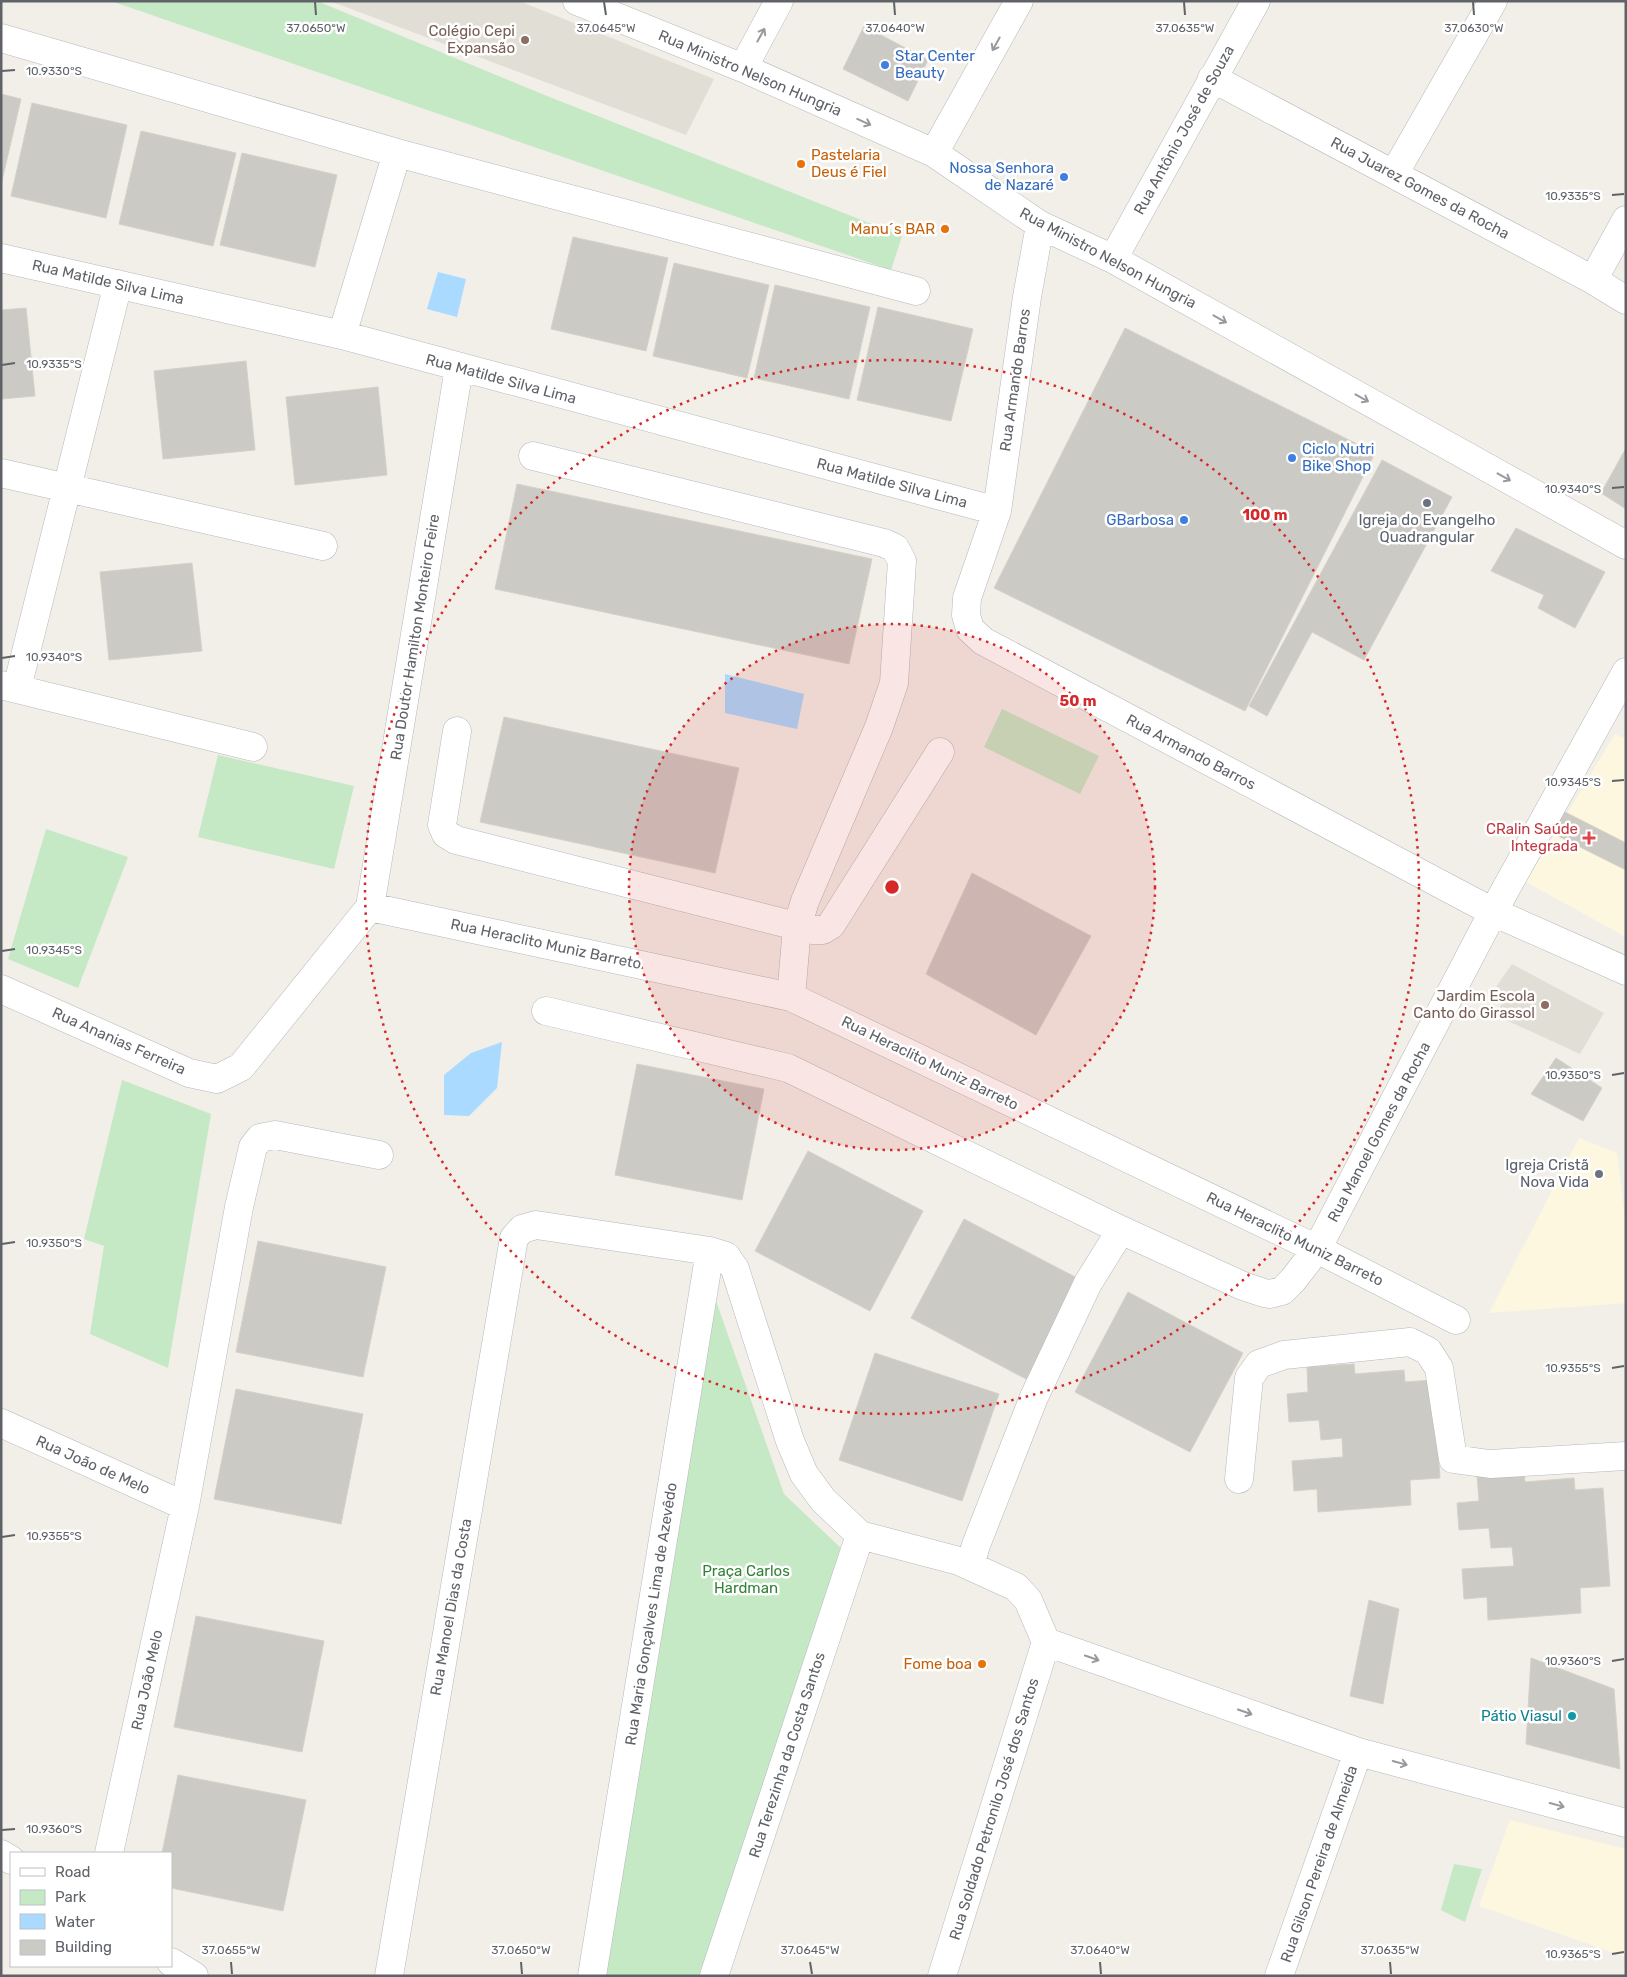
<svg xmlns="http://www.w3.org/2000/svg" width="1627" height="1977" viewBox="0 0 1627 1977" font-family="Rubik,sans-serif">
	<rect width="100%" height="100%" fill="#f1efe8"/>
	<path fill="#fef7e0" d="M1615,734L1626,739V937L1526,882Z
		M1579,1138L1617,1153L1626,1228V1303L1489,1313Z
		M1510,1820L1626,1849V1957L1479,1906Z"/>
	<path fill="#e1ded6" d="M330,1H519L714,79L686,135Z
		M1512,964L1604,1013L1580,1054L1497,1016L1504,997L1496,987Z"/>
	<path fill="#c5e8c5" d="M111,1H317L547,96L902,236L891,270Z
		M1002,709L1099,756L1080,794L984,747Z
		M218,755L354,786L334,869L198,837Z
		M46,829L128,857L78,988L8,959Z
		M122,1080L211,1114L168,1368L90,1334L104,1246L84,1239Z
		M708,1278L784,1494L846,1553L709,1976H596Z
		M1454,1864L1482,1869L1465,1922L1441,1910Z"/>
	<path fill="#aadaff" d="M438,272L466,279L457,317L427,309Z
		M725,674L804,694L797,729L725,713Z
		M502,1042L497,1088L469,1116L444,1115V1075L471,1053Z"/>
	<path fill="#cccac5" stroke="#d6d1c6" d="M864,26L928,60L908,101L843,69Z
		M1,94L21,99L1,185Z
		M32,103L127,125L106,218L11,196Z
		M141,131L236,153L213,246L119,224Z
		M242,153L337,175L315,267L220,245Z
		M573,237L668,258L646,351L551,329Z
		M674,263L769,285L747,378L653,356Z
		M775,285L870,307L849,399L754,378Z
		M878,307L973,329L951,421L857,400Z
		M26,308L35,396L1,399V310Z
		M1125,328L1375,453L1245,711L994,588Z
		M246,361L255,450L163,459L154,371Z
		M378,387L387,475L295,485L286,397Z
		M1626,448V509L1601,493Z
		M1382,460L1452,497L1364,660L1312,632L1267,716L1249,706Z
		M517,484L872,559L849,664L495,589Z
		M1516,528L1605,572L1575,628L1538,608L1544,595L1491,571Z
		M192,563L202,651L109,660L100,572Z
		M504,717L739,768L715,873L480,822Z
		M1563,811L1626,843V870L1552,833Z
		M972,873L1091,936L1036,1035L926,974Z
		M1556,1058L1602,1088L1583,1121L1531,1094Z
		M637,1064L764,1089L742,1200L615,1175Z
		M808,1151L923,1211L870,1311L755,1251Z
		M964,1219L1079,1279L1026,1379L911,1318Z
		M258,1241L386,1267L363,1377L236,1352Z
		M1128,1292L1243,1353L1190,1452L1075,1392Z
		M875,1353L999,1394L962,1501L839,1460Z
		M1354,1364L1355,1374L1404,1370L1405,1382L1433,1380L1440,1478L1410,1480L1411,1505L1318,1512L1317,1489L1294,1491L1292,1461L1343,1457L1342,1438L1321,1440L1319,1420L1289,1422L1287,1394L1308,1392L1307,1367Z
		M236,1389L363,1414L341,1524L214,1499Z
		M1524,1472L1525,1482L1574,1478L1575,1490L1603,1488L1610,1586L1580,1588L1581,1613L1488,1620L1487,1597L1464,1599L1462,1569L1514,1566L1512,1547L1491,1548L1489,1528L1459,1530L1457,1503L1479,1501L1477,1475Z
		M1369,1600L1399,1609L1383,1704L1350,1696Z
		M196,1616L324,1641L302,1752L174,1727Z
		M1531,1658L1614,1689L1620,1769L1526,1744Z
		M178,1775L306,1800L283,1911L171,1888V1853H162Z"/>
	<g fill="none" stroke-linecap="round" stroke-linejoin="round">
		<g stroke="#b5b8bc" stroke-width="29">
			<path id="minor" d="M577,1L743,68L934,153L1040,225L1113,259L1626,545
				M1,38L397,153L916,291
				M743,68L779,1
				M1212,78L1593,280L1626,300
				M934,153L1019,1
				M1394,174L1493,1
				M1040,225L1027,297L997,511L967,598L966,615L970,629L983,641L1493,912L1626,971
				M1,258L342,335L997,511
				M1113,259L1256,1
				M1593,280L1626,220
				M342,335L397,153
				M533,456L884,543L895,548L902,561L894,683L879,727L805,901L797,927L791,997
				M1,473L323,546
				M1,685L253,747
				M17,688L118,284
				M457,731L442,825L446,834L456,840L812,930H823L831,925L940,752
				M370,907L791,997L1317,1249L1456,1320
				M1,989L189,1073L217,1079L241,1067L370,907L459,368
				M546,1011L788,1068L1121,1230L1243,1286L1264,1293L1270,1294L1282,1291L1293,1280L1317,1249L1493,912L1626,672
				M1,1423L185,1506
				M1239,1479L1249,1378L1259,1364L1284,1355L1410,1342L1428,1351L1439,1368L1453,1459L1490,1464L1626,1456
				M970,1566L976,1545L1034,1397L1088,1283L1121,1230
				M109,1853L185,1506L239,1207L253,1147L260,1138L275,1135L379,1155
				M1,1854L11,1860
				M171,1962L194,1976
				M389,1976L514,1238L522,1229L536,1225L710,1251L726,1256L735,1269L790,1441L804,1474L823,1500L860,1535L959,1561L1016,1587L1028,1600L1046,1642L1358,1752L1626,1823
				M592,1976L710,1251
				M714,1976L860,1535
				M942,1976L1046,1642
				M1279,1976L1358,1752"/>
		</g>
		<use href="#minor" stroke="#fff" stroke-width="28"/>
	</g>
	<defs><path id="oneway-shaft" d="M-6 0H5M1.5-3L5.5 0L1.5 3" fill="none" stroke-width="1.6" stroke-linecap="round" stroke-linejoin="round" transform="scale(1.25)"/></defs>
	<g stroke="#979a9d">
		<use href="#oneway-shaft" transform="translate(761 35) rotate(-61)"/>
		<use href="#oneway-shaft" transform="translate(996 44) rotate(119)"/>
		<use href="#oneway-shaft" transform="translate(864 122) rotate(24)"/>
		<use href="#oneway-shaft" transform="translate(1220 319) rotate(29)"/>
		<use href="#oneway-shaft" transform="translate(1362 398) rotate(29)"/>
		<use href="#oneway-shaft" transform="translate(1504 477) rotate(29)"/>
		<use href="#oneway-shaft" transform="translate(1092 1658) rotate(19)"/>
		<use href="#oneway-shaft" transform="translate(1245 1712) rotate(19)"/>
		<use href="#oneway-shaft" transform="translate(1400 1763) rotate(15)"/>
		<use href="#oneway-shaft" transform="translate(1557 1805) rotate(15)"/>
	</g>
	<path fill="none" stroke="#5f6368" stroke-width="2" d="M315,2L316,15M604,2L606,15M894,2L895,15M1184,2L1185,15M1473,2L1474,15M2,71L15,70M1612,195L1624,194M2,365L15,363M1612,488L1624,487M2,658L15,656M1612,781L1624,780M2,951L15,949M1612,1075L1624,1073M2,1244L15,1242M1612,1368L1624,1366M2,1537L15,1535M1612,1661L1624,1659M2,1830L15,1829M1612,1954L1624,1952M231,1962L232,1974M521,1962L522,1974M810,1962L812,1974M1100,1962L1101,1974M1390,1962L1391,1974"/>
	<circle cx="892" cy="887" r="263" fill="#d62828" fill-opacity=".12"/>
	<g fill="none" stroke="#d62828" stroke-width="2.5" stroke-dasharray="2.5 5">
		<circle cx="892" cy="887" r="263"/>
		<circle cx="892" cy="887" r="527"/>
	</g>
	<g fill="#8d6e63" stroke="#fff" stroke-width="2">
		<circle cx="525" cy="40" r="5"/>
		<circle cx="1545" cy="1005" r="5"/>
	</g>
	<g fill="#3f7fe0" stroke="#fff" stroke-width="2">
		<circle cx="885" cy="65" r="5"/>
		<circle cx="1064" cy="177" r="5"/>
		<circle cx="1292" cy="458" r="5"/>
		<circle cx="1184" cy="520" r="5"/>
	</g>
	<g fill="#e8710a" stroke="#fff" stroke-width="2">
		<circle cx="801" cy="164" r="5"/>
		<circle cx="945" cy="229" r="5"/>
		<circle cx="982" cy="1664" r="5"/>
	</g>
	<g fill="#6b7280" stroke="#fff" stroke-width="2">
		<circle cx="1427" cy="503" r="5"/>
		<circle cx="1599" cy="1174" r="5"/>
	</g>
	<path fill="#e0444e" stroke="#fff" stroke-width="2" d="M1586.5 830.5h5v5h5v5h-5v5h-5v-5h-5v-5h5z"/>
	<circle fill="#0f9aa8" stroke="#fff" stroke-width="2" cx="1572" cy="1716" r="5"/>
	<g text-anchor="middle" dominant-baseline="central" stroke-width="5" stroke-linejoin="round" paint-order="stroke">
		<g font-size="15" fill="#785e54" stroke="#fff" text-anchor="end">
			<text x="515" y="31">Colégio Cepi<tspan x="515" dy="17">Expansão</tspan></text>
			<text x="1535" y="996">Jardim Escola<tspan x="1535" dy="17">Canto do Girassol</tspan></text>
		</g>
		<g font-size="15" fill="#366cbe" stroke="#fff" text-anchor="start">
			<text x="895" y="56">Star Center<tspan x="895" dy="17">Beauty</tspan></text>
			<text x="1054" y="168" text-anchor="end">Nossa Senhora<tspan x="1054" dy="17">de Nazaré</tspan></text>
			<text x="1302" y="449">Ciclo Nutri<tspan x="1302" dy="17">Bike Shop</tspan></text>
			<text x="1174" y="520" text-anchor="end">GBarbosa</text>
		</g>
		<g font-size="15" fill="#5f6368" stroke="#fff">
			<text transform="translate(750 73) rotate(23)">Rua Ministro Nelson Hungria</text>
			<text transform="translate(1184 130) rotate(-61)">Rua Antônio José de Souza</text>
			<text transform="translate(1420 188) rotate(28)">Rua Juarez Gomes da Rocha</text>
			<text transform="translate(1108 258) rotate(28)">Rua Ministro Nelson Hungria</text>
			<text transform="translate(108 282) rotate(13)">Rua Matilde Silva Lima</text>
			<text transform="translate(501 379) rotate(15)">Rua Matilde Silva Lima</text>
			<text transform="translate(1015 380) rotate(-82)">Rua Armando Barros</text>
			<text transform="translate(892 483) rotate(15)">Rua Matilde Silva Lima</text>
			<text transform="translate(415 637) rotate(-81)">Rua Doutor Hamilton Monteiro Feire</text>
			<text transform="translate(1191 752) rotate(28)">Rua Armando Barros</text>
			<text transform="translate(546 944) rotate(12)">Rua Heraclito Muniz Barreto</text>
			<text transform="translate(119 1041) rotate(24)">Rua Ananias Ferreira</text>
			<text transform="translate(930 1063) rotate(26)">Rua Heraclito Muniz Barreto</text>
			<text transform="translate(1379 1132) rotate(-62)">Rua Manoel Gomes da Rocha</text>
			<text transform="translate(1295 1239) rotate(26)">Rua Heraclito Muniz Barreto</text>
			<text transform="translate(93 1465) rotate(24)">Rua João de Melo</text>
			<text transform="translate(451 1607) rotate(-80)">Rua Manoel Dias da Costa</text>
			<text transform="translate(651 1614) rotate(-81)">Rua Maria Gonçalves Lima de Azevêdo</text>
			<text transform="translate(147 1680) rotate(-78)">Rua João Melo</text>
			<text transform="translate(787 1755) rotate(-72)">Rua Terezinha da Costa Santos</text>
			<text transform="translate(994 1809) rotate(-73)">Rua Soldado Petronilo José dos Santos</text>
			<text transform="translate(1319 1864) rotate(-71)">Rua Gilson Pereira de Almeida</text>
		</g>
		<g font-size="15" fill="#c56008" stroke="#fff" text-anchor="end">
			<text x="811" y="155" text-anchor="start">Pastelaria<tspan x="811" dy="17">Deus é Fiel</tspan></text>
			<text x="935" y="229">Manu´s BAR</text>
			<text x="972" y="1664">Fome boa</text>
		</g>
		<g font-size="15" fill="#5b616d" stroke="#fff">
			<text x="1427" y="520">Igreja do Evangelho<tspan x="1427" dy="17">Quadrangular</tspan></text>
			<text x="1589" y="1165" text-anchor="end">Igreja Cristã<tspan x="1589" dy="17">Nova Vida</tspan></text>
		</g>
		<g font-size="15" fill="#be3a42" stroke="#fff" text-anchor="end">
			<text x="1578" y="829">CRalin Saúde<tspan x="1578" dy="17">Integrada</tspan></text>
		</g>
		<g font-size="15" fill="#348238" stroke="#fff">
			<text x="746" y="1571">Praça Carlos<tspan x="746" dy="17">Hardman</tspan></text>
		</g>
		<g font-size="15" fill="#0d838f" stroke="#fff" text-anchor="end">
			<text x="1562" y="1716">Pátio Viasul</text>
		</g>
	</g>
	<g font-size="12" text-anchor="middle" fill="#5f6368" stroke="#fff" stroke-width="5" stroke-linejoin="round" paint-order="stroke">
		<text x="316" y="32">37.0650°W</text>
		<text x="606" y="32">37.0645°W</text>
		<text x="895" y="32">37.0640°W</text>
		<text x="1185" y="32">37.0635°W</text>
		<text x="1474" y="32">37.0630°W</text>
		<text x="54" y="75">10.9330°S</text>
		<text x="1573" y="200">10.9335°S</text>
		<text x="54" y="368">10.9335°S</text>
		<text x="1573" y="493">10.9340°S</text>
		<text x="54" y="661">10.9340°S</text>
		<text x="1573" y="786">10.9345°S</text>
		<text x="54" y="954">10.9345°S</text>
		<text x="1573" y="1079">10.9350°S</text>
		<text x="54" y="1247">10.9350°S</text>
		<text x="1573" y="1372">10.9355°S</text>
		<text x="54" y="1540">10.9355°S</text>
		<text x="1573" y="1665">10.9360°S</text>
		<text x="54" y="1833">10.9360°S</text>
		<text x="231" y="1954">37.0655°W</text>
		<text x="521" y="1954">37.0650°W</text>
		<text x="810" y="1954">37.0645°W</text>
		<text x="1100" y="1954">37.0640°W</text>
		<text x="1390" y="1954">37.0635°W</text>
		<text x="1573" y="1958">10.9365°S</text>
	</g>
	<circle cx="892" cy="887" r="8" fill="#d62828" stroke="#fff" stroke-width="2.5"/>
	<g font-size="15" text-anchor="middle" font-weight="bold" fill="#d62828" stroke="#fff" stroke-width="5" stroke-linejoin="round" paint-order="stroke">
		<text x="1265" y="520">100 m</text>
		<text x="1078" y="706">50 m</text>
	</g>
	<rect width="1627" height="1977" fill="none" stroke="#5f6368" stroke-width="5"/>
	<rect x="10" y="1852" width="162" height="115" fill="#ffffff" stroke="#bfc1c3"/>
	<rect x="20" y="1868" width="25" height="8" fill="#ffffff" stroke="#bfc1c3"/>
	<text x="55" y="1877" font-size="15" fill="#5f6368">Road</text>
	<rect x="20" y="1890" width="25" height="15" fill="#c5e8c5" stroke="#bfc1c3"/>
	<text x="55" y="1902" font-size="15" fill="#5f6368">Park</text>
	<rect x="20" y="1914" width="25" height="15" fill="#aadaff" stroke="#bfc1c3"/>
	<text x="55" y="1927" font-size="15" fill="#5f6368">Water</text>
	<rect x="20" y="1940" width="25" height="15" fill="#cccac5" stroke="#bfc1c3"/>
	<text x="55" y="1952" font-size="15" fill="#5f6368">Building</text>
</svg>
